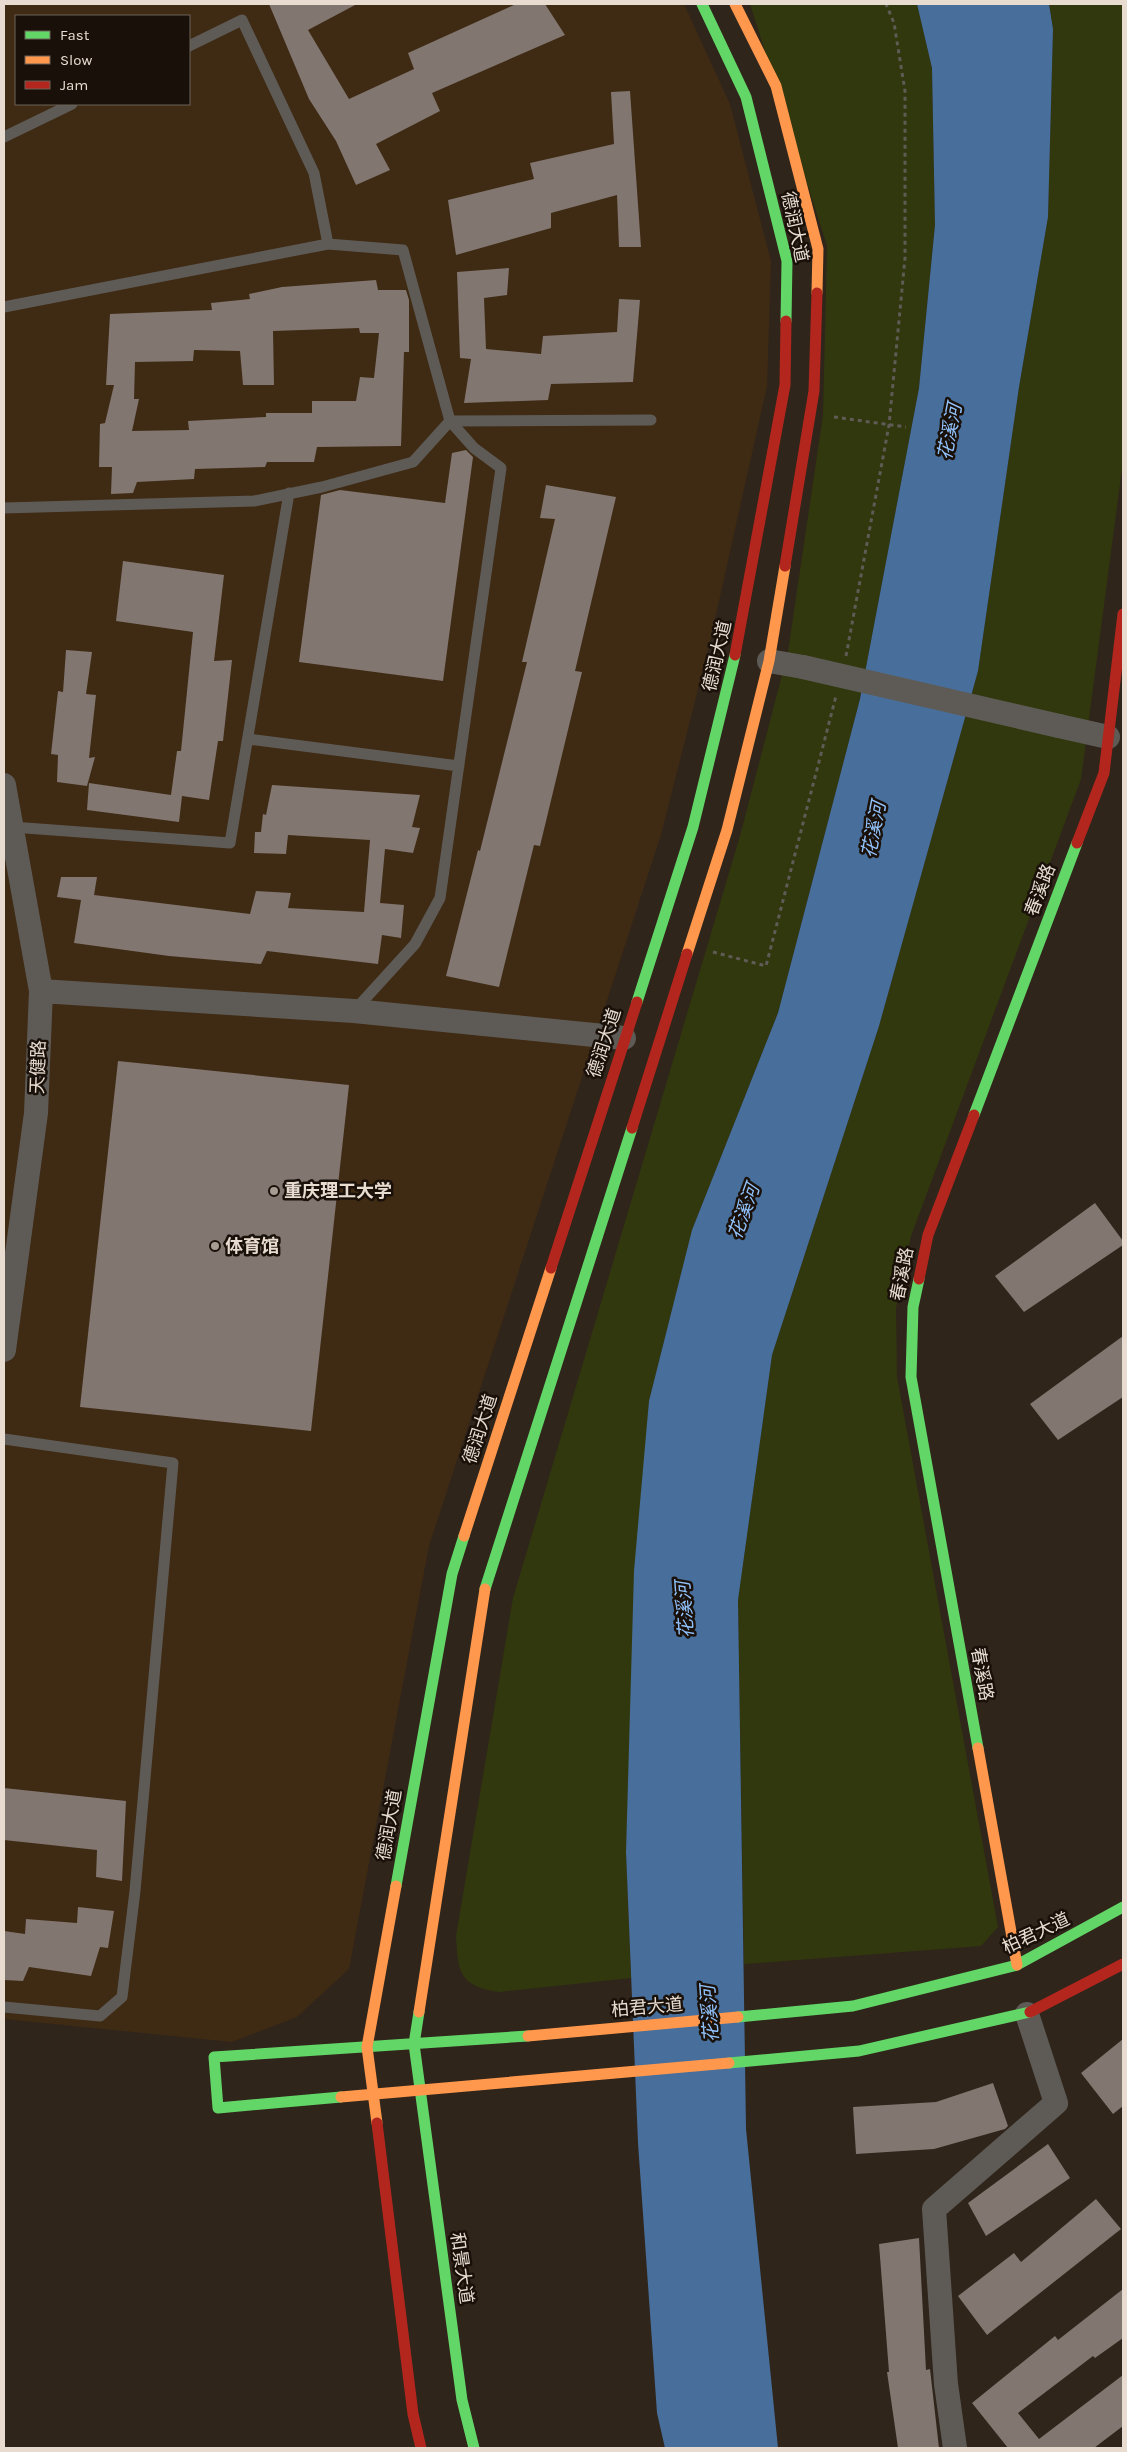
<svg xmlns="http://www.w3.org/2000/svg" width="1127" height="2452" viewBox="0 0 1127 2452" font-family="Karla,'Noto Sans SC',sans-serif">
	<rect width="100%" height="100%" fill="#2f251b"/>
	<path fill="#3f2a14" fill-rule="evenodd" d="M4,4H684L730,104L771,261L767,386L709,646L661,835L429,1546L349,1969L297,2017L232,2042L4,2019ZM16,16H189V104H16Z"/>
	<path fill="#31380e" d="M750,4H917L932,68L935,225L919,388L860,699L778,1013L692,1230L649,1401L626,1852L631,1978L499,1992C459,1986 458,1972 456,1936L513,1598L740,836L788,652L823,415L827,246Z
		M1049,4H1123V461L1081,779L911,1236L896,1308L897,1377L998,1927L981,1946L744,1964L738,1600L772,1355L879,1026L978,671L1019,387L1048,217L1053,29Z"/>
	<path fill="#486f9b" d="M917,4H1049L1053,29L1048,217L1019,387L978,671L879,1026L772,1355L738,1600L746,2129L778,2448H665L657,2413L638,2143L626,1852L634,1571L649,1401L692,1230L778,1013L860,699L919,388L935,225L932,68Z"/>
	<path fill="#817670" fill-rule="evenodd" d="M269,4H357L308,30L349,99L414,69L408,53L516,4H545L565,35L432,93L440,111L376,144L390,170L356,185L336,141L309,99Z
		M630,91L641,247H619L617,195L551,213V228L456,255L448,200L534,179L530,163L614,144L611,92Z
		M509,268L507,295L484,298L486,349L541,354L543,336L617,332L619,299L640,300L633,382L551,384L548,400L464,403L471,359L460,358L457,272Z
		M376,280L378,290H406L409,300V352H404L401,446L317,447L314,462H267L265,467L195,469L194,479L137,482L133,493L111,494L112,467H99L100,424L105,423L114,385H106L110,314L212,310L211,303L250,299L249,294L282,287ZM359,328L360,333H379L374,378L360,377L356,401H312V413H266V417L188,421L189,430L132,431L139,399H134L135,362L193,361L194,350L240,351L243,385H274L273,331Z
		M466,450L473,457L443,681L299,662L321,495L340,490L445,503L452,453Z
		M546,485L616,497L575,671L582,672L540,846L534,845L499,987L446,976L478,850L480,851L527,662H522L555,519L540,518Z
		M123,561L224,575L214,661L232,660L223,741H218L209,800L182,796L179,822L87,810L89,783L171,795L177,751H181L193,632L116,621Z
		M66,650L92,652L86,694L96,695L89,758L95,757L87,786L57,782L58,755L51,754L58,691L63,692Z
		M272,785L420,795L412,827L420,828L413,853L385,849L380,903L404,905L401,938L382,935L378,964L267,951L261,964L169,956L74,943L81,900L57,897L61,877H97L94,895L250,914L256,891L291,893L288,908L364,912L370,840L288,835L286,854L254,853L255,832H261L263,814L266,815Z
		M118,1061L349,1085L311,1431L80,1407Z
		M1095,1203L1123,1241V1245L1024,1312L995,1276Z
		M1123,1336V1397L1058,1440L1030,1404Z
		M4,1788L126,1801L122,1881L96,1877L97,1850L4,1840Z
		M78,1907L114,1911L108,1948L100,1947L91,1976L29,1967L23,1981L4,1980V1931L25,1934L26,1919L77,1923Z
		M1123,2039V2106L1113,2114L1081,2073Z
		M993,2083L1008,2126L1005,2129L934,2149L856,2154L853,2107L936,2102Z
		M1048,2144L1070,2178L986,2236L968,2203Z
		M1096,2199L1121,2229L987,2335L958,2296L1014,2253L1021,2262Z
		M919,2238L926,2370L930,2369L939,2448H898L887,2372H889L879,2244Z
		M1123,2289V2338L1095,2358L1093,2356L1018,2413L1039,2439L1123,2375V2426L1094,2448H1008L972,2403L1055,2336L1058,2340Z"/>
	<g fill="none" stroke-linecap="round" stroke-linejoin="round">
		<path stroke="#5f5b55" stroke-width="3" stroke-dasharray="4 4" stroke-linecap="butt" d="M834,417L906,427
			M846,656L889,425L905,258V91L894,23L886,4
			M713,952L766,966L836,696"/>
		<path stroke="#5e5b56" stroke-width="11" d="M189,46L242,20L314,173L328,244
			M4,137L72,104
			M4,307L328,244L403,250L450,421L474,448L501,468L440,898L415,944L354,1011
			M4,508L254,501L322,487L413,462L450,421L651,420
			M248,739L459,766
			M12,827L230,843L289,493
			M4,1439L173,1463L135,1891L122,1997L100,2016L4,2007"/>
		<path stroke="#5e5b56" stroke-width="24" d="M769,661L803,667
			M1059,726L1108,737
			M4,785L41,991L36,1113L4,1350
			M41,991L354,1011L624,1038
			M955,2448L946,2384L934,2209L1056,2103L1027,2014"/>
		<path stroke="#63d668" stroke-width="11" d="M702,4L746,97L787,261L786,321
			M637,1002L693,827L735,655
			M974,1115L1077,843
			M919,1279L913,1307L911,1377L978,1748
			M485,1589L632,1128
			M396,1886L452,1574L464,1536
			M419,2012L414,2044L462,2400L474,2448
			M738,2017L853,2006L1017,1965L1123,1907
			M729,2063L859,2051L1030,2012
			M341,2097L218,2108L214,2057L528,2036"/>
		<path stroke="#ff974d" stroke-width="11" d="M735,4L776,86L818,249L817,293
			M687,954L727,830L769,661L785,566
			M464,1536L551,1268
			M978,1748L1017,1965
			M419,2012L485,1589
			M528,2036L738,2017
			M341,2097L729,2063
			M377,2123L367,2047L396,1886"/>
		<path stroke="#b3261e" stroke-width="11" d="M785,566L814,391L817,293
			M735,655L785,385L786,321
			M1077,843L1104,773L1123,614
			M632,1128L687,954
			M551,1268L637,1002
			M919,1279L928,1235L974,1115
			M1030,2012L1123,1964
			M377,2123L413,2414L421,2448"/>
		<path stroke="#5e5b56" stroke-width="24" d="M803,667L1059,726"/>
	</g>
	<g fill="#a79c91" stroke="#191009" stroke-width="2">
		<circle cx="274" cy="1191" r="5"/>
		<circle cx="215" cy="1246" r="5"/>
	</g>
	<g text-anchor="middle" dominant-baseline="central" stroke-width="5" stroke-linejoin="round" paint-order="stroke">
		<g font-size="18" fill="#e8dcd1" stroke="#191009">
			<text transform="translate(795 227) rotate(78)">德润大道</text>
			<text transform="translate(717 656) rotate(-77)">德润大道</text>
			<text transform="translate(1040 890) rotate(-69)">春溪路</text>
			<text transform="translate(604 1043) rotate(-72)">德润大道</text>
			<text transform="translate(38 1067) rotate(-88)">天健路</text>
			<text transform="translate(902 1274) rotate(-79)">春溪路</text>
			<text transform="translate(480 1429) rotate(-72)">德润大道</text>
			<text transform="translate(982 1674) rotate(80)">春溪路</text>
			<text transform="translate(389 1825) rotate(-80)">德润大道</text>
			<text transform="translate(1036 1933) rotate(-25)">柏君大道</text>
			<text transform="translate(647 2007) rotate(-5)">柏君大道</text>
			<text transform="translate(462 2268) rotate(82)">和景大道</text>
		</g>
		<g font-size="18" font-weight="bold" fill="#e8dcd1" stroke="#191009" text-anchor="start">
			<text x="284" y="1191">重庆理工大学</text>
			<text x="225" y="1246">体育馆</text>
		</g>
		<g font-size="19" font-style="italic" fill="#91c2fc" stroke="#191009">
			<text transform="translate(950 432) rotate(-79)">花溪河</text>
			<text transform="translate(874 830) rotate(-79)">花溪河</text>
			<text transform="translate(744 1212) rotate(-70)">花溪河</text>
			<text transform="translate(685 1610) rotate(-94)">花溪河</text>
			<text transform="translate(710 2014) rotate(-94)">花溪河</text>
		</g>
	</g>
	<rect width="1127" height="2452" fill="none" stroke="#e8dcd1" stroke-width="10"/>
	<rect x="15" y="15" width="175" height="90" fill="#191009" stroke="#6c6259"/>
	<rect x="25" y="31" width="25" height="8" fill="#63d668" stroke="#6c6259"/>
	<text x="60" y="40" font-size="15" fill="#e8dcd1">Fast</text>
	<rect x="25" y="56" width="25" height="8" fill="#ff974d" stroke="#6c6259"/>
	<text x="60" y="65" font-size="15" fill="#e8dcd1">Slow</text>
	<rect x="25" y="81" width="25" height="8" fill="#b3261e" stroke="#6c6259"/>
	<text x="60" y="90" font-size="15" fill="#e8dcd1">Jam</text>
</svg>
